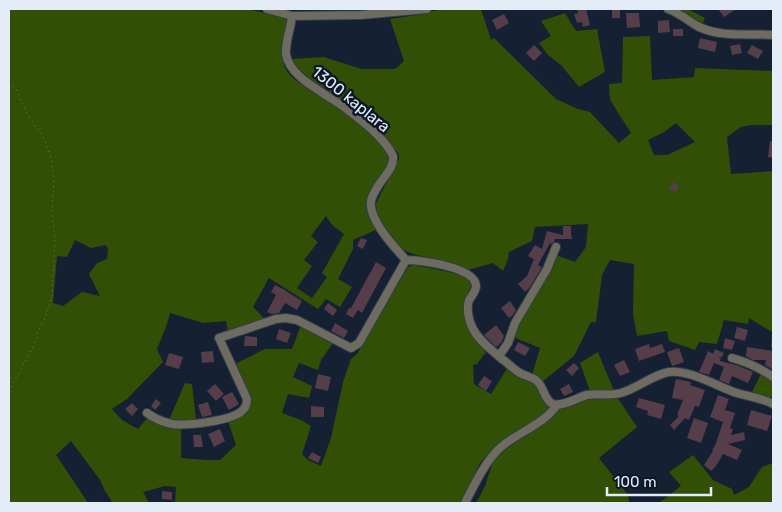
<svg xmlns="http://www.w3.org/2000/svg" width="782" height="512" viewBox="0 0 782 512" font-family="Rubik,sans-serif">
	<rect width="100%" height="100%" fill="#152032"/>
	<path fill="#324f06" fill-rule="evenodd" d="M9,9H246C252,10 283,16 286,20C291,27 273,57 290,75C294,80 300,83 305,87C313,94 322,97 331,103C342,110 384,143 388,153C390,157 389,161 389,165L369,197L378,229L353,240V249L338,279L352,287L340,307L326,299L318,309L269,278L253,307L266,320L228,332L226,321L203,323L170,313L167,324L157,349L163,362L127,399L112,409L122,420L138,429L147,418L155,423L181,427V458L206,460H220L236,445L228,421L246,414L250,405L248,395L235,364L265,349H292L301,325L333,343L321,360L318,370L299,363L293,377L312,386L309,398L288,394L282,413L301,420L311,426L302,454L308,460L321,466L331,438L343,382L351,359L357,354L408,267L414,265L459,274L470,279L472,283L463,308L476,340L486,352L477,364L473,365L474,384L491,394L508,367L535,383L550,406L551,408L544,417L497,444L480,463L461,503H175L176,487L165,486L143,492L149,503H113L105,491L100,480L71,441L56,455L87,501L85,503H9ZM326,216L333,226L344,234L322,273L327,277L312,298L297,288L312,266L304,260L318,242L311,236ZM75,240L91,248L106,245L108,249L107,259L97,263L89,274L100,296L82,292L63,306L53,303L57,256L67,257Z
		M459,9H481L491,40L494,38L556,99L578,109L590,112L619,143L631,133L610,100L609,84L622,83L623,37L650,36L652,80L694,77L695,68L773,71V125H751L741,127L727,137L731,174L773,171V348L771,347L772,332L749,318L748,324L724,320L717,344L699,342L695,350L669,341L667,331L637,336L633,314L634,264L610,260L602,275L596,322H591L574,356L542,382L532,375L540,348L513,337L518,322L556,255L575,262L586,247L588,224L535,227L532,241L509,252L508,259L503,271L493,263L468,270L447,262L413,254L399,248L377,215L376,203L399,159V154L376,128L308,77L295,65L292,59L324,57L361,69H395L404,61L390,19L411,16L438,10ZM676,123L695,142L667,155H654L648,140L664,132Z
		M672,9H688L705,18L702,25Z
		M565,13L576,31L597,29L605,72L579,87L561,65L548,55L539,43L551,36L541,21Z
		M598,352L614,391H590L580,363Z
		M762,372L773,380V396L767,398L751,394Z
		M185,383L192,384L196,421L180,422L169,420Z
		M617,397L637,427L599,458L628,495L629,503H476L486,484L487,479L493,462L502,452L547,421L561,407L584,400Z
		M693,455L713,480L732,489L734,495L749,487L762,467L773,463V503H659L681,486L669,472Z"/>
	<path fill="#553d49" d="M577,9H586L590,25L583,27L582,22L577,23L574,14L578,13Z
		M620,9V18H612V10Z
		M718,9H736L724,17Z
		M626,13H639L640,27L627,28Z
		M504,14L509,23L497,30L492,20Z
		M669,20L670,32L658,33V21Z
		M673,29H683V36H673Z
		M700,38L717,42L715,52L698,48Z
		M740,44L742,53L732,55L730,46Z
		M534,45L542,53L534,61L526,53Z
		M752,45L763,51L758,59L747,53Z
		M770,141H773V158L768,157Z
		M672,182L679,185L677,192L669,189Z
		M563,226H571V236L572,237V239H555L554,242L552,244L550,243L538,265L542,267L530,287L525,292L518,284L527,276L534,259L528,256L535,245L542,249L547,231L563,235Z
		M361,238L367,240L363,249L357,246Z
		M376,262L386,268L362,313L358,310L353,318L346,314L349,308H351Z
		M275,285L287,291H286L302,301L297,310L285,303L279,313L272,314L267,312L276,295L271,292Z
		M510,301L516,310L513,315L509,318L501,308Z
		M328,303L337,310L333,316L324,309Z
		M335,323L348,331L344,338L331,331Z
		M496,325L504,336L501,343L496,347L484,335Z
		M737,327L748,330L745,341L734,338Z
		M279,329L291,333L287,343L276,339Z
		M245,336L257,337V346H244Z
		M725,338L735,341L732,350L723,348Z
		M518,342L530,348L525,356L514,350Z
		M649,344L650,348L662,344L665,352L639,361L635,349Z
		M747,347L773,351V370L765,365L766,360H753L746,356Z
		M679,348L684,362L672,366L667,352Z
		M715,349L724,353L722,357H718L721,358L720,361L736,365L753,372L748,383L732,376L729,384L719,380L724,367L714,363L709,375L699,372L708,351L713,354Z
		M213,351L214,362L202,363L201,352Z
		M169,353L183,357L179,369L165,365Z
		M624,360L630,372L620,376L614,365Z
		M574,363L579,368L572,376L566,370Z
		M318,374L331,377L328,391L315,388Z
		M484,376L492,381L486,391L478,385Z
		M676,379L691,382L690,385L705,390L699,407L695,406L689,420L685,418L674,430L670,425L679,416L677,415L683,400L672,398Z
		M215,384L224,394L216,401L207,391Z
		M569,384L573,392L564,396L560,389Z
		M232,392L239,404L229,410L222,397Z
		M718,395L729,399L725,410L735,413L730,428L733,429L731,435L744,432L745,440L728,444L742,450L737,460L723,454L716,466L711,471L704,465L713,451H712L716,443L723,422L710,417Z
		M639,398L665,405L661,419L647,415L648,411L636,407Z
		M156,399L161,403L155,410L151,406Z
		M208,402L212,415L202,417L198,405Z
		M132,403L138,409L132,416L125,409Z
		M311,406L324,407V417H311Z
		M751,410L772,416L767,431L747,425Z
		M694,418L708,423L701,443L687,438Z
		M220,429L225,441L214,447L208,434Z
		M193,435H201L203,447H194Z
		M312,452L321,457L318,463L308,458Z
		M162,491L172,492V500L162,499Z"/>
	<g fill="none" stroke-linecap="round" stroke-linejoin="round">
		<g stroke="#323d4e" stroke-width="10">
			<path id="minor" d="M267,9L292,16L361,15L427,9
				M668,9C680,13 688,21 699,27C723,38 748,33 773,35
				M292,16C291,28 285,42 286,54C289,78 327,94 344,107C360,119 385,138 393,156C394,168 386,174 380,183C377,188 372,195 371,201C368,219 394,247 406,260C420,260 477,267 476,287C475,292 472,296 469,300C466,309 469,322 473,329C480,342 491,349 502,359C508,363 513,369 520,373C525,376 532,377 537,381C543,386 544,398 551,403C560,409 578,397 587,395C598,393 610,396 621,393C638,388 652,375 669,372C689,369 718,387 737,393C750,397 762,398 773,404
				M499,356L508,343L515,323L547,269L556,247
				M732,358C747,362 760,368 773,377
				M147,413C155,419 162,422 172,424C186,426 233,421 243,410C246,407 247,404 247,399L219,338L276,319L286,318L297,320L351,348L359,343L406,260
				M465,503C474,485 486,460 501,447C520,431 543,425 557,405"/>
		</g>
		<path stroke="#6e7888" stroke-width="1" stroke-dasharray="1 4" stroke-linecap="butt" d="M9,83L16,89L28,116L43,136L51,158L54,181L52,213L55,238L52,297L45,318L38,332L34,345L9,391"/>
		<use href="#minor" stroke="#6e6b60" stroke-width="8"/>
	</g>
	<g text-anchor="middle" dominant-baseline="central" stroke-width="5" stroke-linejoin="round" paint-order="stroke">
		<g font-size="16" fill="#e4ecf8" stroke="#0c1728">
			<text transform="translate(351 99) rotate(39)">1300 kaplara</text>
		</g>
	</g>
	<rect width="782" height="512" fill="none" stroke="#e4ecf8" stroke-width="20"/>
	<path d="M607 487v8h104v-8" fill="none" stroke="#e4ecf8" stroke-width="2.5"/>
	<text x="614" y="487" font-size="15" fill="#e4ecf8" stroke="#0c1728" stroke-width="4" paint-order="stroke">100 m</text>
</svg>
